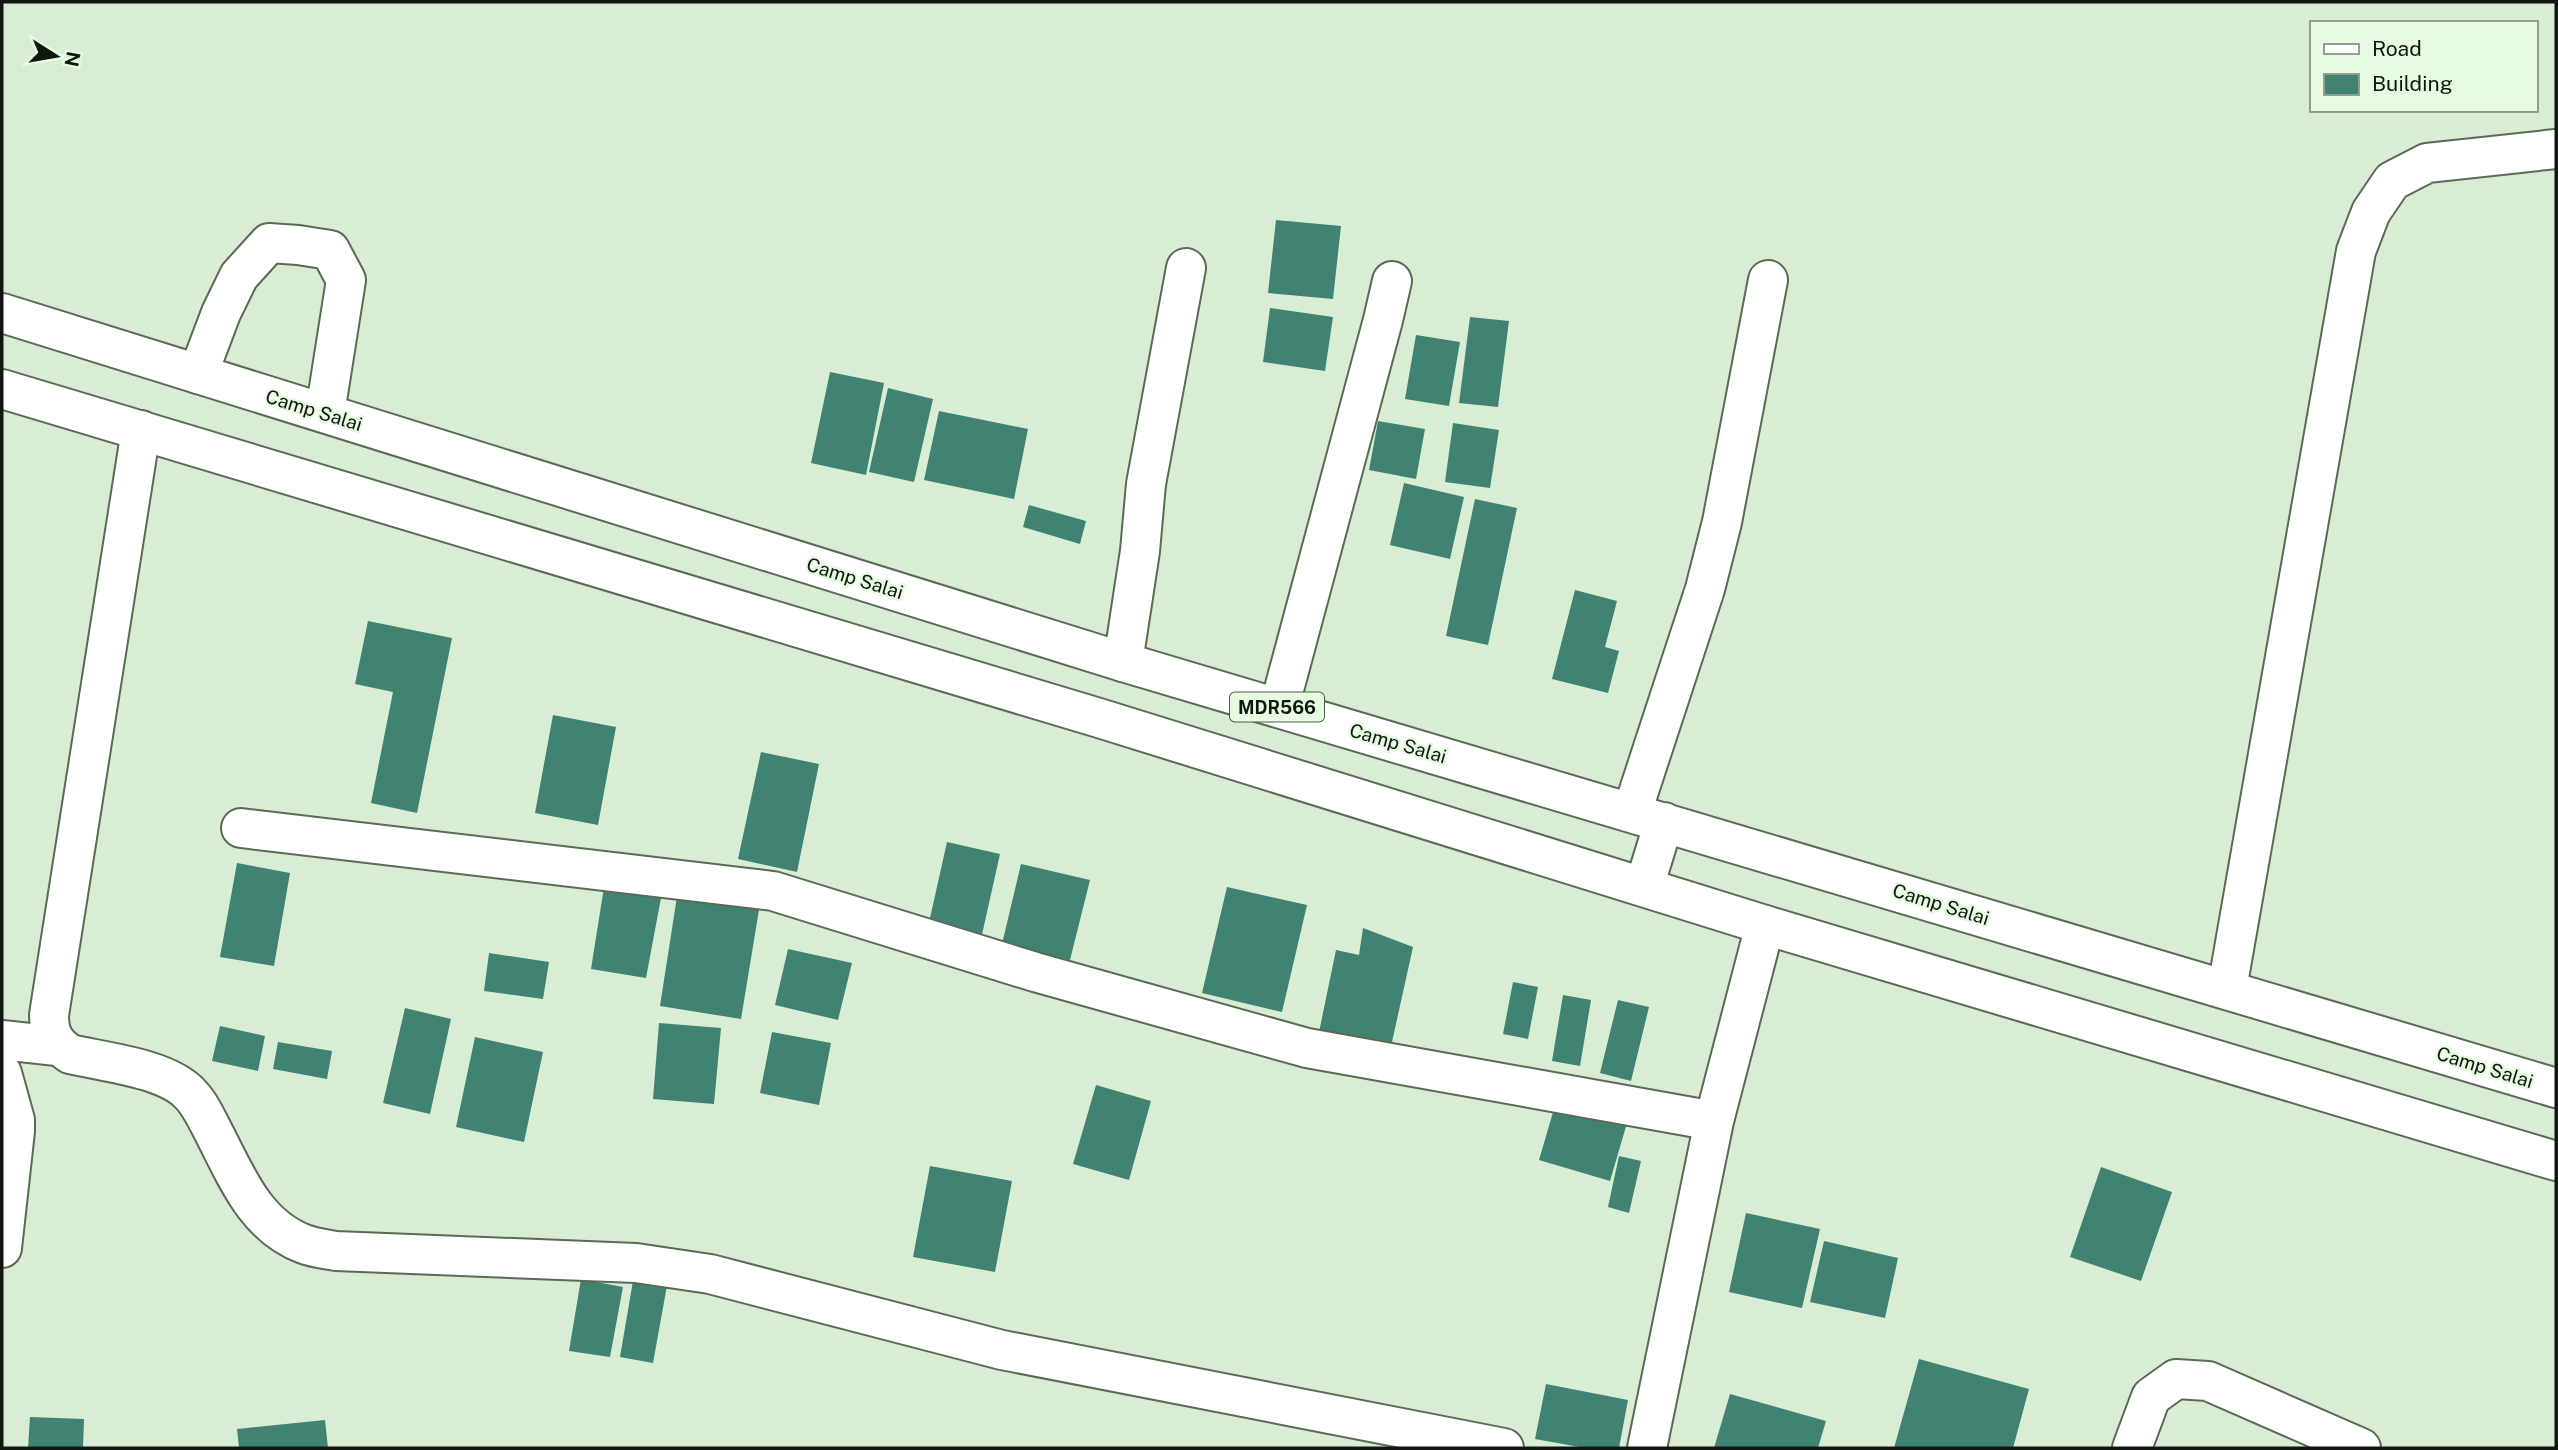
<svg xmlns="http://www.w3.org/2000/svg" width="2558" height="1450" viewBox="0 0 2558 1450" font-family="'Public Sans',sans-serif">
	<rect width="100%" height="100%" fill="#d9edd5"/>
	<path fill="#408372" d="M1276,220L1341,226L1333,299L1268,293Z
		M1270,308L1333,317L1325,371L1263,362Z
		M1470,317L1509,321L1498,407L1459,403Z
		M1416,335L1460,342L1449,406L1405,399Z
		M830,372L884,383L866,475L811,463Z
		M888,388L933,399L914,482L869,472Z
		M939,411L1028,429L1014,499L924,480Z
		M1378,421L1425,429L1416,479L1369,470Z
		M1453,423L1499,430L1490,488L1445,482Z
		M1404,483L1464,497L1450,559L1390,545Z
		M1475,499L1517,508L1488,645L1446,636Z
		M1029,505L1086,521L1080,544L1023,527Z
		M1575,590L1617,601L1605,647L1619,651L1608,693L1552,679Z
		M368,621L452,638L417,813L371,803L393,692L355,684Z
		M553,715L616,727L598,825L535,813Z
		M761,752L819,764L797,872L738,859Z
		M947,842L1000,854L981,939L928,927Z
		M237,863L290,873L274,966L220,957Z
		M1021,864L1090,880L1070,960L1002,944Z
		M604,887L661,898L646,978L591,969Z
		M1227,887L1307,905L1282,1012L1202,993Z
		M678,890L760,904L741,1019L660,1006Z
		M1363,928L1413,947L1390,1051L1318,1037L1336,950L1359,955Z
		M788,949L852,963L838,1020L775,1005Z
		M489,953L549,962L543,999L484,991Z
		M1513,982L1538,987L1528,1039L1503,1034Z
		M1563,995L1591,1000L1580,1066L1552,1061Z
		M1618,1000L1649,1007L1631,1081L1600,1073Z
		M405,1008L451,1019L430,1114L383,1103Z
		M659,1023L721,1028L714,1104L653,1099Z
		M220,1026L265,1036L258,1071L212,1061Z
		M772,1032L831,1043L819,1105L760,1093Z
		M475,1037L543,1052L524,1142L456,1127Z
		M278,1042L332,1051L327,1079L273,1069Z
		M1096,1085L1151,1101L1129,1180L1073,1164Z
		M1556,1102L1627,1123L1610,1181L1539,1160Z
		M1619,1156L1641,1161L1629,1213L1608,1207Z
		M930,1166L1012,1181L995,1272L913,1257Z
		M2101,1167L2172,1192L2141,1281L2070,1257Z
		M1746,1213L1820,1229L1802,1308L1729,1292Z
		M1824,1241L1898,1258L1885,1318L1810,1302Z
		M634,1275L668,1280L653,1363L620,1357Z
		M581,1279L623,1287L610,1357L569,1351Z
		M1919,1359L2029,1389L2013,1448H1894Z
		M1546,1384L1628,1400L1619,1448H1585L1535,1439Z
		M1730,1394L1826,1421L1818,1448H1714Z
		M30,1417L84,1419L83,1448H28Z
		M325,1420L328,1448H239L237,1429Z"/>
	<g fill="none" stroke-linecap="round" stroke-linejoin="round">
		<g stroke="#596a55" stroke-width="42">
			<path id="minor" d="M198,374L221,313L239,276L269,243L298,245L330,250L346,280L325,413
				M141,430L49,1015C49,1034 54,1043 70,1054C104,1062 166,1068 190,1094C201,1105 208,1122 215,1135C237,1178 256,1226 304,1244C314,1248 326,1249 336,1251L636,1263L710,1274L1002,1350L1504,1448
				M1123,662L1140,551L1146,484L1186,268
				M1279,708L1383,320L1392,281
				M1632,812L1705,589L1722,522L1768,280
				M241,828L773,891L1035,972L1307,1048L1714,1121
				M2227,989L2356,251L2371,212L2392,181L2427,163L2556,149
				M2,1040L57,1046
				M2,1073L15,1120V1131L2,1248
				M1647,1448L1714,1121L1765,925
				M2132,1448L2151,1397L2176,1379L2208,1381L2361,1448"/>
		</g>
		<g stroke="#596a55" stroke-width="42">
			<path id="major" d="M2,313L1123,662L2556,1088
				M2,389L1099,718L1765,925L2556,1161
				M1644,887L1664,822"/>
		</g>
		<use href="#minor" stroke="#fff" stroke-width="38"/>
		<use href="#major" stroke="#fff" stroke-width="38"/>
	</g>
	<g text-anchor="middle" dominant-baseline="central" stroke-width="5" stroke-linejoin="round" paint-order="stroke">
		<rect fill="#e6fbe2" stroke="#505b4e" stroke-width="2" x="1230" y="692.5" width="94" height="29" rx="5"/>
		<g font-size="18" font-weight="bold" fill="#10170e">
			<text x="1277" y="707">MDR566</text>
		</g>
		<g font-size="19" fill="#10170e" stroke="#e6fbe2">
			<text transform="translate(314 410) rotate(17)">Camp Salai</text>
			<text transform="translate(855 578) rotate(17)">Camp Salai</text>
			<text transform="translate(1398 743) rotate(16)">Camp Salai</text>
			<text transform="translate(1941 904) rotate(17)">Camp Salai</text>
			<text transform="translate(2485 1067) rotate(17)">Camp Salai</text>
		</g>
	</g>
	<rect width="2558" height="1450" fill="none" stroke="#10170e" stroke-width="7"/>
	<rect x="2310" y="21" width="228" height="91" fill="#e6fbe2" stroke="#90a08d" stroke-width="2"/>
	<rect x="2324" y="44" width="35" height="10" fill="#ffffff" stroke="#90a08d" stroke-width="2"/>
	<text x="2372" y="56" font-size="21" fill="#10170e">Road</text>
	<rect x="2324" y="74" width="35" height="21" fill="#408372" stroke="#90a08d" stroke-width="2"/>
	<text x="2372" y="91" font-size="21" fill="#10170e">Building</text>
	<g transform="translate(56 56) rotate(101)" stroke="#e6fbe2" stroke-width="5" paint-order="stroke">
	<path d="M0-5L12 26L0 18L-12 26Z" fill="#10170e"/>
	<text y="-10" font-size="19" font-weight="bold" text-anchor="middle" fill="#10170e">N</text>
	</g>
</svg>
